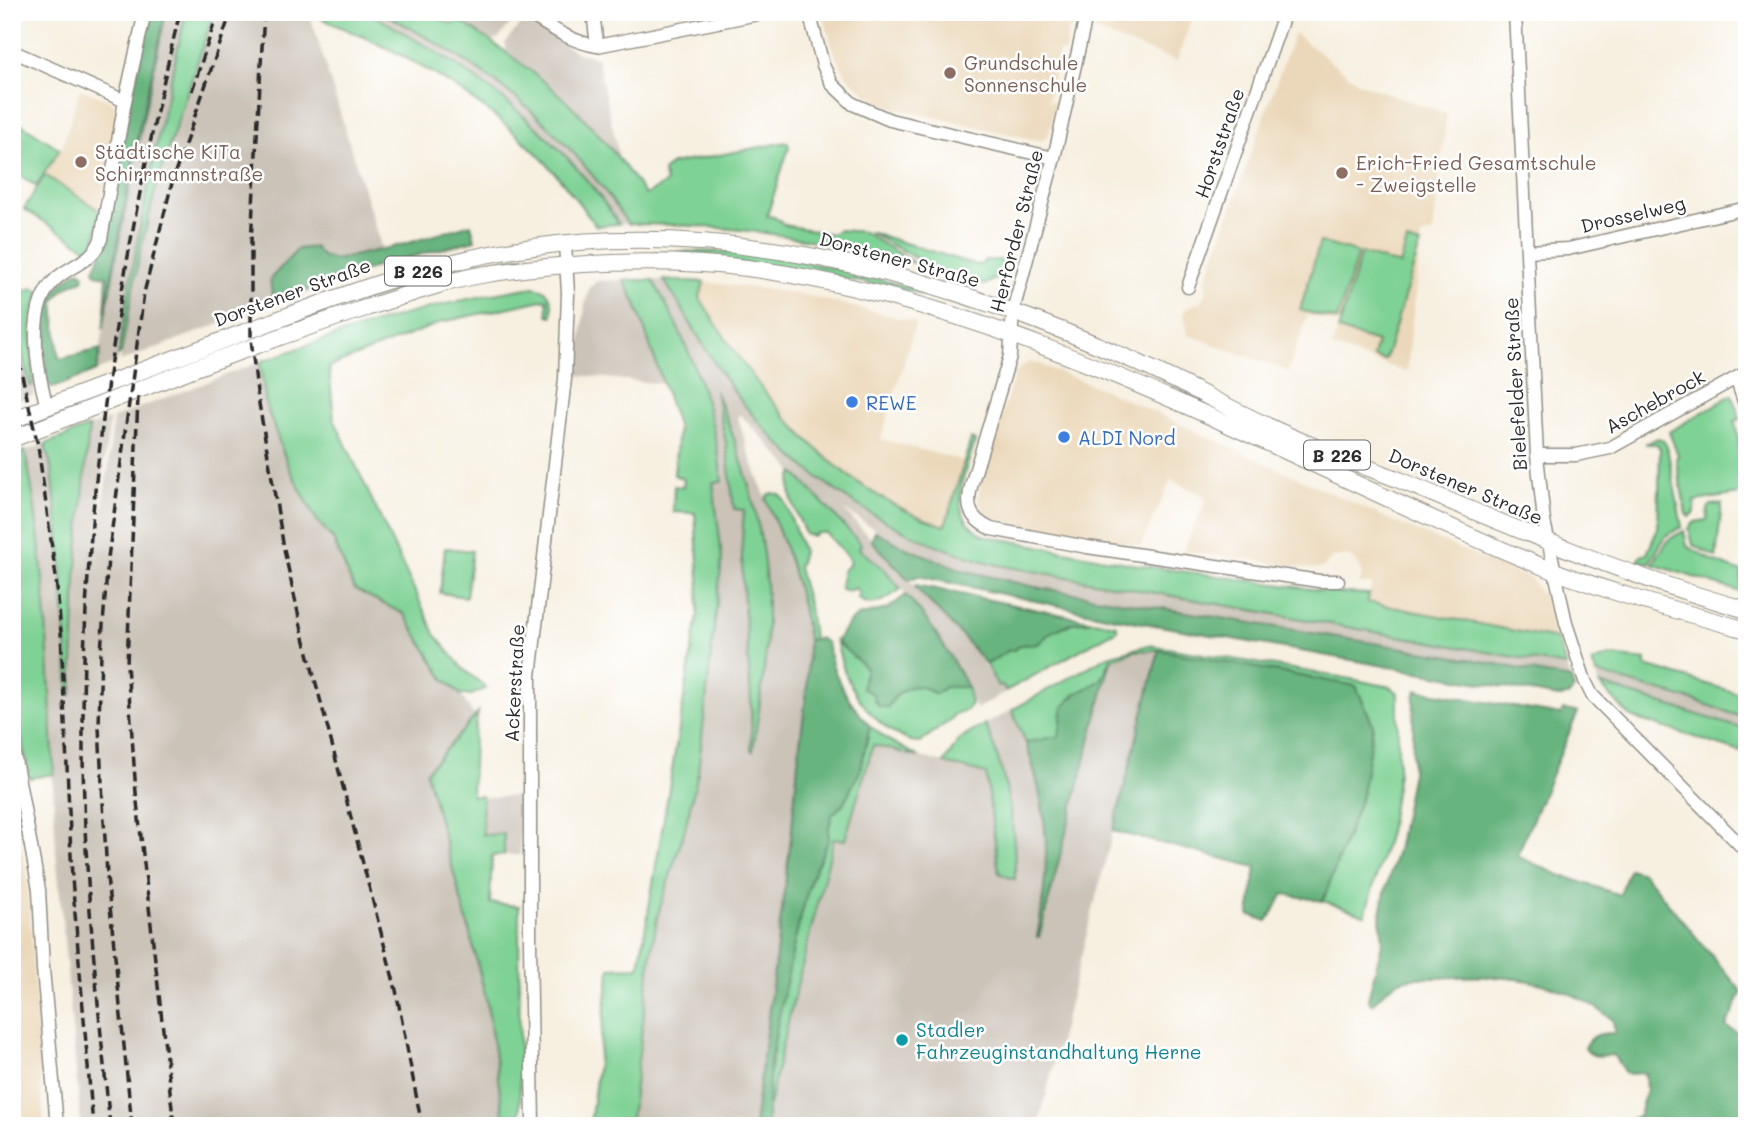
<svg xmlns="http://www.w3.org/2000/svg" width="1759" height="1138" viewBox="0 0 1759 1138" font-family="Mali,sans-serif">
	<rect width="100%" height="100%" fill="#fff"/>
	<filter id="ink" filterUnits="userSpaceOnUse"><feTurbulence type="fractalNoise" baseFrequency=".0143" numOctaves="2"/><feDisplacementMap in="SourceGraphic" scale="14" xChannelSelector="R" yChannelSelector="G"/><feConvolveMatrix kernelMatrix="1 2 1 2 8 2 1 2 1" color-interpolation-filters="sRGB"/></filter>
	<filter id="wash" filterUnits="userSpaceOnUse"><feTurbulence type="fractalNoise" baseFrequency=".00686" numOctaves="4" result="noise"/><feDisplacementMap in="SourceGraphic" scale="28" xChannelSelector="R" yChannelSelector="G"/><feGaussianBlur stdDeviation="1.57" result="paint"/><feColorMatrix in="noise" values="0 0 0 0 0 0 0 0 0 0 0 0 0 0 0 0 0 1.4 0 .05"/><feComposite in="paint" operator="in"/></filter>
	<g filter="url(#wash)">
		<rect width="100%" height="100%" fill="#f7f0e1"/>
		<path fill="#ebd8ba" d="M851,12H1078L1068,33L1065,52L1059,51L1048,100L1057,103L1048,136L1043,140H1036L901,110L876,101L849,79L836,57L828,32L824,18Z
			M1099,12H1194L1177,61L1095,31Z
			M1294,33L1359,83L1447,114L1433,233L1421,236L1407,372L1332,347L1339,324L1308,315L1288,371L1188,335L1184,314L1186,308L1200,302L1206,293V279Z
			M80,89L112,102L117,112L100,211L45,175L63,145Z
			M704,282L796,293L916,322L881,439L964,461L945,527L908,512L849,477L786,420L759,386L700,298Z
			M1030,362L1036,363L1112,393L1395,522L1532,579L1539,592L1543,594L1557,639L1366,602L1372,584H1359L1362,576L1360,567L1355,560L1347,556L1333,557L1323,567L1315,569L1183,551L1206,500L1202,497L1203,495L1171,480L1141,546L1010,523L988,517L978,502L979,488L1015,374L1020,367Z
			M12,802L27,876L44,1126H12Z"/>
		<path fill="#cbc3b8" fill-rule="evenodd" d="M167,12H186L158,134L136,244L117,363L96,371L134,163Z
			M214,12H292L293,18L310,15L382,249L335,260L298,249L270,279L273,303L120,362L140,251L157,183Z
			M364,12H381L415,30L490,77L528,107L583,161L628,224H619L575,166L536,126L490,87L451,61Z
			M454,12H511L514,14L513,20L499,38L493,41L460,21Z
			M524,20L576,52L597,57L619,157L570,102L538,74L507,51L505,43Z
			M624,280L636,304L663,384L577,375L585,305L589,288L597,281Z
			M653,280H664L706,349L734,392L754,418L834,489L881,519L919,538L956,553L998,565L1566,666L1571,679L1481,661L1240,622L1035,587L987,576L962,570L903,547L844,510L965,639L998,686L1002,684L1006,691L1003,694L976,709L955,664L912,601L885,570L859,549L861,544L740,414L738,418L751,460L792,564L803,606L810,651L791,838L754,1126H630L652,948L658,914L685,829L698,772L722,558L713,481H722L712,422L670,309ZM713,391H715L736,443L749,483L761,538L765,570L767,629L753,751L750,669L741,574L744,510L734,508L726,443Z
			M12,312L31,386L32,318L37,388L34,389L35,395L15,402L12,388Z
			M260,362L266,405L288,466L316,519L333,539L354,589L404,614L444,679L461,695L475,717L426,773L469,929L487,1003L505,1126H81L56,852L43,578L37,516L25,451L45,444L48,460H50L61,556L69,694H71L76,578L89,427L110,419L103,471L98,538L108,470L113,418Z
			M1143,649L1159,650L1038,1126H767L782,1046L834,838L846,840L873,744L986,774L999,873L1015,842L1009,799L1003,772L985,724L1012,710L1034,766L1046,830V872L1039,937L1111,660Z
			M1596,673L1696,701L1747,719V730L1599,684Z
			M520,796V855H504L503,835H483L482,797Z"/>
		<path fill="#7fd295" stroke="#557e60" stroke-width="2" d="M166,12L134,163L103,329L133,157Z
			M186,12H214L157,183L140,251L121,354L118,356C136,240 159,126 186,12Z
			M292,12C314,12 340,9 362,12C376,14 401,31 414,39C495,86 567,144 619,224L596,226C575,197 554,169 527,144C474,94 406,53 338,26C329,22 317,15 308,15C303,15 297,17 292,18Z
			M381,12H428L451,24L460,21C540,72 592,116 645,195L666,183L663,171L672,164L787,142L789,147L767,216L774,217L785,225L832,234L839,230L864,232L914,263C817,239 729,223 628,224C560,121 489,69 381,12Z
			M12,118L60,149L36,186L12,170Z
			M45,175L100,211L95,241L89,250L24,209Z
			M869,232L976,265L982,264L985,260H1007L997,278L984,285L922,266L920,261Z
			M1407,241L1420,245L1385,360L1373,357L1377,342L1338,330L1361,253L1400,265Z
			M1320,242L1358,253L1337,320L1300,310Z
			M654,253C682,252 711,250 740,253C818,260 895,283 970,305V309L914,292L784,267L656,256Z
			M525,256V259L464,269L430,279L261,337L260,333L342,302L463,266Z
			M624,280H653C689,343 715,409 722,482H713L722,558L698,772L685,829L658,914L652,948L630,1126H590L610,968L639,967L698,615L699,578L695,513L673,512L674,486L683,487L684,479L674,475L678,428L636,304Z
			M664,280L704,282L700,298C759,395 833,491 945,526L971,439L975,441C965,475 943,516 986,536L1132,564L1340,593L1369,594L1367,602L1557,639L1566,666L998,565C895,539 799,479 735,393C708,357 688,317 664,280Z
			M12,286L15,294L33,288L40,291L31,319L33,385L30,386L12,312Z
			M534,287C551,289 553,300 552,316L548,315L547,299L442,322L329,367L334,419L435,634L463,669L487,688L471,695H461L444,679L404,614L354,589L333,539L316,519L288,466L266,405L260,362C354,328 434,302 534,287Z
			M715,390C745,461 767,535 767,612C768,658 759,705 753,751L751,750C755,670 736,591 744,510L734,509L726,443Z
			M1732,395L1740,419L1735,421L1747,493L1695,501V513L1689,517L1686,514L1676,459L1678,455L1669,432Z
			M89,427L76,578L72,694H69L61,556L52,471L45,444Z
			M1658,438L1663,440L1667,447L1682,527L1666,536L1649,563L1638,561L1641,556L1647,554L1658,528L1660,449L1657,444H1645Z
			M25,451C47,557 48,667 54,774L29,778L12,688V456Z
			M794,472L861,544L859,549L885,570L901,589C889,598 871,611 858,598L859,593L855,588L848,591L841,589L840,584L842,581V571L849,565L850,559L826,533H817L813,536L805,534C798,515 783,491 794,472Z
			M773,493L780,495L784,499L803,552L798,568L809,607L813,639L808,640C801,587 786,548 766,499L768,495Z
			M1722,504L1716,557L1693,545L1689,528L1695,522L1707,520L1708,509L1711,505Z
			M1684,531L1687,546L1715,562L1742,572L1741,587L1747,588V594L1652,564L1669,539Z
			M445,548L472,551L466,597L440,593Z
			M1093,621L1117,625V630L1006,691L1002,685L998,686L986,665L1007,651L1014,650L1021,645L1038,644L1051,632L1072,623Z
			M836,641L867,668L863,678L869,691L888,707C895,696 907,683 921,687C926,688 930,692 936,694L945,687H967L971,703L967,710L954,715C948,726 930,731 921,743C888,739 857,703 845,673C841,663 839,651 836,641Z
			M1149,645L1340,677L1391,687L1398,693V773L1389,832L1365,915L1323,901L1362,795L1373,725L1356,686L1159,650L1134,651L1111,660C1108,666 1105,676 1101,680C1092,689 1077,692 1065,706C1057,715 1064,727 1059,737L1036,743L1025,741L1012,710L1108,656Z
			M1610,656L1646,660V666L1747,696V719L1696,701L1596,673L1592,662Z
			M1599,684L1747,730V754L1631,717Z
			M478,713L474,734L472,796H482L483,835L504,834V855L492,856L490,903L519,906L520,1126H505L487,1003L469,929L426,772Z
			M985,724C1007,774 1016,826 1015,880L999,873L986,774L944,763L959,740Z
			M870,726L888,740L919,757L873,745L845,840L834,838L782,1046L769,1107L767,1093L777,1024L795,939L811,878L829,839L828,831L832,815L843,804L860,771Z"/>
		<path fill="#67b47e" stroke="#497054" stroke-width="2" d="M150,12H166L139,129L105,313L107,276L96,274L94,270L104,246L131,98Z
			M471,224L475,240L381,265L273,303L270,279L298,249L314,247L322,256L335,260L405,244Z
			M79,270L84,275L83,280C70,284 60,290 54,302L59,359L101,349L96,371L53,388L50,386L46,379C43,327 30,303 79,270Z
			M875,531L904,547L962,570L1035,587L1481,661L1571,679L1574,689L1568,696L1559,697L1115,618L918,576L909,580L871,540Z
			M916,585L1093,621L1072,623L1051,632L1038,644L1021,645L1014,650L1007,651L986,665L965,639L915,587Z
			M906,595C931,622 950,654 967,687H945L936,694C931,692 926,688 921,687C907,683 894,696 888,707H880L874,700V695L862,688L866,668L836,641L850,622L858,616L887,609Z
			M819,638L827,643C832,675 848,702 870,726L860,771L843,804L832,815L828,831L829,839L811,878L795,939L770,1061L767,1126H754L791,838L799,751L807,689L808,640Z
			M1159,650L1356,686L1373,725L1362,795L1323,901L1284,894L1267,921L1249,915L1256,867L1113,831Z
			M1111,660L1039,937H1037C1051,863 1050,813 1025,741C1038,744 1048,735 1059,737L1063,707L1076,694L1101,680Z
			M1417,690L1561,715L1563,710L1578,712L1517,856L1557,874L1620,895L1629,869L1643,873L1742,992L1726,1026L1747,1038V1126H1624L1628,1121L1639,1115L1646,1090L1645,1073L1626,1074L1613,1055C1602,1055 1591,1059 1585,1048C1591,1034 1601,1033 1615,1033L1613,1020C1561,978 1503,973 1438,978C1428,978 1416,977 1406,979C1391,982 1382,995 1372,1004L1368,999L1383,940L1380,919L1385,892L1398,846L1412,772L1414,697Z"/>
	</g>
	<g filter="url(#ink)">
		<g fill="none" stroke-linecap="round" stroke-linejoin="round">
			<g stroke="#918e86" stroke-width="15">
				<path id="minor" d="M526,12C549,26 570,42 597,46L768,12
					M593,12L597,46
					M809,12L823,65L832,84L853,104L890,120L1054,158
					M1087,12L1054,158L1013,311L1010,356L973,479C966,503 966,517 991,529L1087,547L1319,581H1338
					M1515,12L1537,455L1544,521L1566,623L1585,681L1592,695L1747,852
					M12,51L125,101
					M1527,251L1568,249L1747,208
					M1188,287L1285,12
					M1736,378L1747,410
					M47,407C37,370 24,306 57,278C73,264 93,261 101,239L125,101L145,12
					M1537,455H1576L1610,448L1747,372
					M12,743L39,890L43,969L57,1126
					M533,1126L530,942V676L565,379L568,293L565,244"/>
			</g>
			<g stroke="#918e86" stroke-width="18">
				<path id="major" d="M12,420C90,390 167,361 245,332C337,297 428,262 526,248C730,218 940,275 1125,357C1179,380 1229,409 1283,433C1322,451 1362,465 1402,481C1516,529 1628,577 1747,610
					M12,439C129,394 246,346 366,308C404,296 441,282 481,275C561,262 666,258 747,268C1020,304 1269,451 1519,557C1593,588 1670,609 1747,630"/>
			</g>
			<use href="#minor" stroke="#fff" stroke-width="12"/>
			<use href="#major" stroke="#fff" stroke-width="16"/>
			<path stroke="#2b2b2b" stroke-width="3.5" stroke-dasharray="10 5" stroke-linecap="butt" d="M264,12L251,242V338L257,392L285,554L301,626L396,990L422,1126
				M192,91L218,12
				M12,331L38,446L56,577L61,632L72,878L93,1126
				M138,397L127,664L136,793L174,1126
				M110,1126C97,993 82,860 83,726C83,486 123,246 180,12
				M132,1126L107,876L99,727L101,651L108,558L144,293L173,179L231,12"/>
		</g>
	</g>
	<g fill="#8d6e63" stroke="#fff" stroke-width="2.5">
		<circle cx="950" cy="73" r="7"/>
		<circle cx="81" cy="162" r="7"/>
		<circle cx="1342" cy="173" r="7"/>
	</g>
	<g fill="#3f7fe0" stroke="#fff" stroke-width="2.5">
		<circle cx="852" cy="402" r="7"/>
		<circle cx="1064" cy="437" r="7"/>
	</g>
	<circle fill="#0f9aa8" stroke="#fff" stroke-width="2.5" cx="902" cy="1040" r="7"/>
	<g text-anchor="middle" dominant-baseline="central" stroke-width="5" stroke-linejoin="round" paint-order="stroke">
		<g fill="#fff" stroke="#6b6b6b" stroke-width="2">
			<rect x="385" y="256.5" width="66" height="29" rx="5"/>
			<rect x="1304" y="440.5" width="66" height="29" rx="5"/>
		</g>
		<g font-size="18" font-weight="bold" fill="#2b2b2b">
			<text x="418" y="271">B 226</text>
			<text x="1337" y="455">B 226</text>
		</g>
		<g font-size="19" fill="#785e54" stroke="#fff" text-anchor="start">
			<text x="964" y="62">Grundschule<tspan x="964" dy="22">Sonnenschule</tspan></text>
			<text x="95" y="151">Städtische KiTa<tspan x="95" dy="22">Schirrmannstraße</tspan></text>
			<text x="1356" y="162">Erich-Fried Gesamtschule<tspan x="1356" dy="22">- Zweigstelle</tspan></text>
		</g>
		<g font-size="19" fill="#2b2b2b" stroke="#fff">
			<text transform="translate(1219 143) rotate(-71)">Horststraße</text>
			<text transform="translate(1633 214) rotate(-13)">Drosselweg</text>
			<text transform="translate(1016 231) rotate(-76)">Herforder Straße</text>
			<text transform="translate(900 259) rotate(15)">Dorstener Straße</text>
			<text transform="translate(292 292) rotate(-20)">Dorstener Straße</text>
			<text transform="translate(1515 384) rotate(-93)">Bielefelder Straße</text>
			<text transform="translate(1655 401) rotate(-29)">Aschebrock</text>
			<text transform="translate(1466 486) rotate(23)">Dorstener Straße</text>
			<text transform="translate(514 683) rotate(-87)">Ackerstraße</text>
		</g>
		<g font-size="19" fill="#366cbe" stroke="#fff" text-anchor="start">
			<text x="866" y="402">REWE</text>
			<text x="1078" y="437">ALDI Nord</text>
		</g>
		<g font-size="19" fill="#0d838f" stroke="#fff" text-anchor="start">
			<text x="916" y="1029">Stadler<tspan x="916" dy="22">Fahrzeuginstandhaltung Herne</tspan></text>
		</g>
	</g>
	<rect width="1759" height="1138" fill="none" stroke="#fff" stroke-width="42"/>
</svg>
